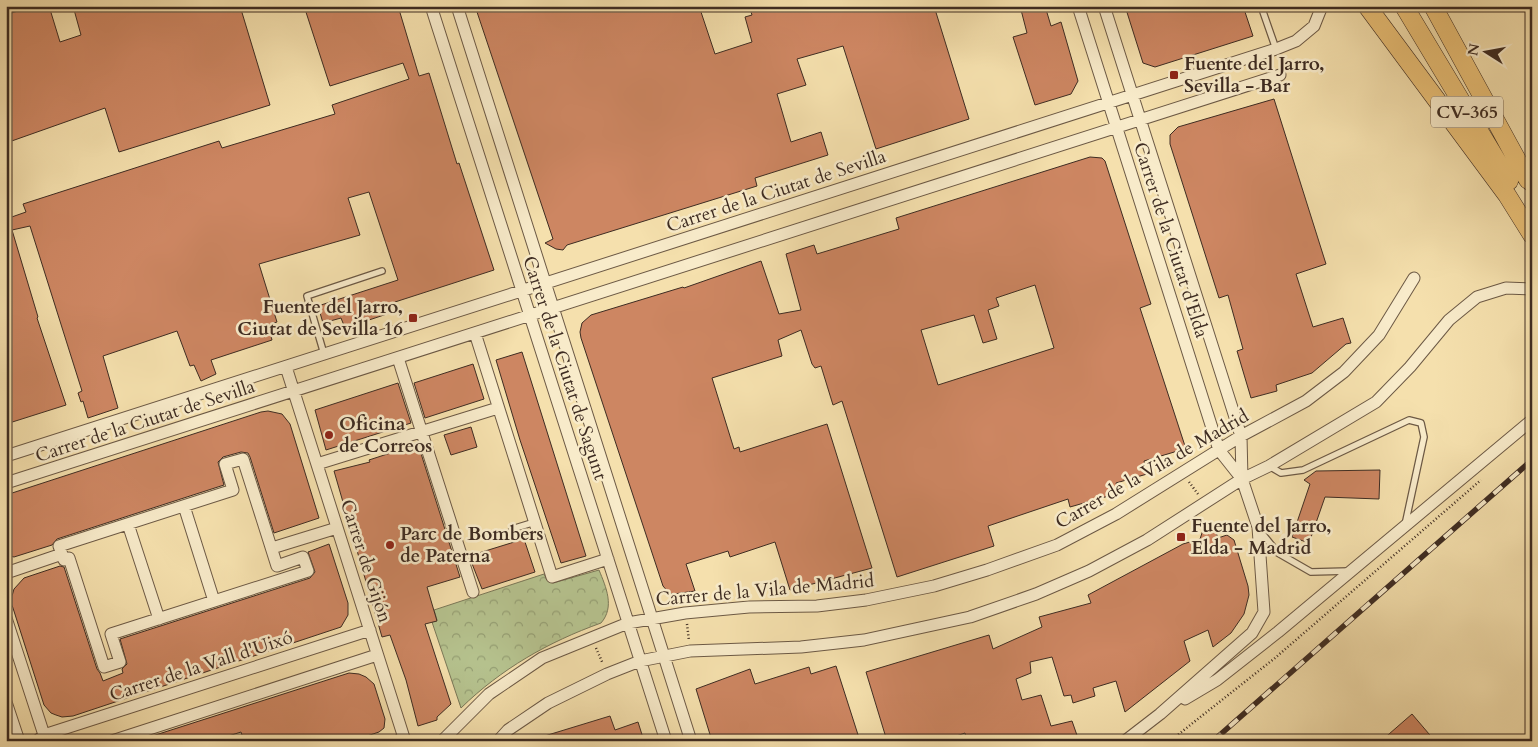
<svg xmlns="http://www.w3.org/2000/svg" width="1538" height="747" viewBox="0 0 1538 747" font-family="Cardo,serif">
	<defs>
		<pattern id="park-crowns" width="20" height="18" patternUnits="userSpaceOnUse" patternTransform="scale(1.25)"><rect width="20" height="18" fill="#b6c38f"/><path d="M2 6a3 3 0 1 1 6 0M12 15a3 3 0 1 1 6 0" fill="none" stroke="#959f74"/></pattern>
	</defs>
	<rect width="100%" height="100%" fill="#f5e0ad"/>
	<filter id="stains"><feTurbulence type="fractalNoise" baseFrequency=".004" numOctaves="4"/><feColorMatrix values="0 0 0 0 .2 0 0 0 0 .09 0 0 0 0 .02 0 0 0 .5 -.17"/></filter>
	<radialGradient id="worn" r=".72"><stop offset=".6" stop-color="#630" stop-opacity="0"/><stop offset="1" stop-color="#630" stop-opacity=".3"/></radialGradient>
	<path fill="url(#park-crowns)" stroke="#7a7858" d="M599,570C606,587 615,607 601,623C548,642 501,669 461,708L432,622L437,620L434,610L544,574L547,580L553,583Z"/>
	<path fill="#cd8662" stroke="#3e2c22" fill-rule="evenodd" d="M33,6H49L60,42L81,35L73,6H240L270,105L119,152L105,108L6,143V15Z
		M304,6H398L419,76L429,73L457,164L459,163L494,270L395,302L399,310L345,328L341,318L323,323L318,306L398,280L369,192L348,198L360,235L259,264L277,322L268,325L272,340L211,360L216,374L201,381L194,365L190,366L177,331L103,356L118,408L88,418L83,401L81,402L78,393L82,391L30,226L12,230L38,317L37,318L66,405L6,424V219L26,212L23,204L219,141L222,148L335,114L332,105L409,79L403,63L330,86Z
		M475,6H699L715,54L752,42L745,17L752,15L749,6H934L969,119L876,149L843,46L797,59L806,85L777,94L791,142L821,132L828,155L755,178L757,186L567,245L563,250L556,249L545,243L553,239Z
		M1020,6H1045L1051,26L1061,22L1078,81L1071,94L1035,105L1013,37L1027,33Z
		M1125,6H1243L1253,36L1155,67L1143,63Z
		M1274,99L1326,264L1296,274L1313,327L1343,318L1351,343L1346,344L1312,373L1276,385L1277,391L1251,398L1237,351L1243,349L1228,295L1219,298L1170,144V135L1178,127Z
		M1090,157L1102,158L1105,161L1151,304L1140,308L1185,446L1181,450L1144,461L1147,474L1116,483L1119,493L1070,507L1068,499L988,526L994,546L897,577L842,401L833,405L821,366L815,368L812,364L801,330L778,340L782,356L712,378L734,449L739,447L740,452L827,424L872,568L790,590L775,542L730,557L728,551L686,564L695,591L674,594L669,593L663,586L581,338L580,332L582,323L591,315L683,287L684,288L761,261L779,314L801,310L786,254L814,245L817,254L899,229L896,218ZM1035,285L1054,348L938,385L921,330L974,315L983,343L997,339L988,310L999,306L996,298Z
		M522,352L586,556L561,563L520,440L496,360Z
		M473,364L484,399L425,418L414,383Z
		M398,383L411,423L326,450L315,410Z
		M268,411L282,414L290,424L319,518L274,533L250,457L248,453L241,452L223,457L218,462L224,485L57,539L52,545L14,557L6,555V495L261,412Z
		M471,427L477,447L451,455L444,435Z
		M418,444L460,577L427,587L437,621L425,624L451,704L437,717V720L418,726L406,680L390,635L382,637L334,471L370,462L369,460Z
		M1380,470L1379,499L1325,497L1309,543L1292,537L1310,484L1304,480L1316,471Z
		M1210,528L1216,532L1218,538L1227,535L1234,540L1248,586L1249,595L1244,614L1231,633L1213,647L1208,630L1184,641L1190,661L1125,712L1116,681L1093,688L1095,696L1073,703L1071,695L1064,696L1052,657L1030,662L1031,673L1016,679L1022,700L1041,695L1051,726L1072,721L1079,741H967L965,733L942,741H887L866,672L989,635L993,649L1042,627L1039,617L1091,603L1088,595L1183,544L1200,539L1203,530Z
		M524,539L535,572L482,589L469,556Z
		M329,544L348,603V615L341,627L73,716L62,717L56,715L51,713L44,705L12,605V596L14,589L24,578L60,566L64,567L97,669L100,673L103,681L123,673L122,669L127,664L120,639L310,578L315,572L308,552Z
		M836,666L860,741H712L696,689L750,669L755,684L809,667L811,674Z
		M349,673L359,674L366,677L374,684L385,719L384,728L379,732L352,741H244L241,732L213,741H144L143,739Z
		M1412,714L1435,741H1381Z
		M610,716L615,730L638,722L644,741H538V738Z"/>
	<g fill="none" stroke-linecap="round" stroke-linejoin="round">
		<g stroke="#6c5945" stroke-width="8">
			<path id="lane" d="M1261,6L1276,49
				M324,354L307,296L382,271
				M1269,466L1281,473L1303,470L1409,420L1421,423L1424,437L1405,525
				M512,529L535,522
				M1261,532L1278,553L1311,572L1349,571
				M390,741L403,736"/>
		</g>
		<g stroke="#6c5945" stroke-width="13">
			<path id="street" d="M431,6L666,741
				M457,6L691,741
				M1078,6L1219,450L1242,479
				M1104,6L1241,436L1242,479L1258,527L1264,612L1252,633L1160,714L1125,741
				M475,333L552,577L608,559
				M398,358L473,592
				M286,367L405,741
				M6,456L1276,49L1296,41L1314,26L1322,6
				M243,459L277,566L303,557L308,571L111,634L120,662L104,667L69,558L64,560L59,546L233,490L225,464Z
				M317,464L498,408
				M6,483L1280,75
				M184,506L214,601
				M128,524L159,619
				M272,548L337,528
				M6,573L62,554
				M6,618L46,741
				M1185,699L1217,680L1278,632L1532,420
				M6,702L19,741
				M37,741L44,735L370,630
				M112,741L377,655
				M442,741L489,694L542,658L628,623L685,613L749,607L817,606L866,600L934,586L987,570L1057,545L1116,514L1241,436L1306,401L1344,372L1379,335L1414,278
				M498,741L508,730L548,703L607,674L640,661L690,651L801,647L864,640L970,617L1036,594L1089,571L1147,540L1242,479L1269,466L1376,402L1410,367L1449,320L1477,297L1506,288L1532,289"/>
		</g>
		<g stroke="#3e2c22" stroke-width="19">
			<path id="primary" d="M1367,6L1507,195L1532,235
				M1404,6L1509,181
				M1433,6L1528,180"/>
		</g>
		<g stroke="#3e2c22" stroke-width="22">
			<path id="highway" d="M1521,169L1532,181"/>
		</g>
		<path stroke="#3e2c22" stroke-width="2.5" stroke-dasharray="1 2.5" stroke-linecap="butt" d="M1189,482L1198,494
			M687,624L689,641
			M596,648L603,664
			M1170,741L1275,658L1481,480"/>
		<use href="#lane" stroke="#f8ebca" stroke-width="5.5"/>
		<use href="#street" stroke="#f8ebca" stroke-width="11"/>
		<use href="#primary" stroke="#eac076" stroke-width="18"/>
		<use href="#highway" stroke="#eac076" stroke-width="20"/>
		<g stroke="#3e2c22" stroke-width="5.5">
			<path id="rail" d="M1213,741L1532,460"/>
		</g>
		<use href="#rail" stroke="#f8ebca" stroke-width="4" stroke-dasharray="11" stroke-linecap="butt"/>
	</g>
	<g fill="#8f2418" stroke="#f8ebca" stroke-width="2">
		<rect x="1169" y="70" width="10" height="10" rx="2.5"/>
		<rect x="408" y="313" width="10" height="10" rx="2.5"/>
		<circle cx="329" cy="435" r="5"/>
		<rect x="1176" y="532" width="10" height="10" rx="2.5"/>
		<circle cx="390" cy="545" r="5"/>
	</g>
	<g text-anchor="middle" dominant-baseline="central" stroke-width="5" stroke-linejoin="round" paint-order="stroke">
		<rect fill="#f8ebca" stroke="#766554" stroke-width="1" x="1431" y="96.5" width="72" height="31" rx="4"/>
		<g font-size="18" font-weight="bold" fill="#3e2c22">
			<text x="1467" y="112">CV-365</text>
		</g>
		<g font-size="19" font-weight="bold" fill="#3e2c22" stroke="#f8ebca" text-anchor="start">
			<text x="1184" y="64">Fuente del Jarro,<tspan x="1184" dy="22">Sevilla - Bar</tspan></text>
			<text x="403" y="307" text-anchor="end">Fuente del Jarro,<tspan x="403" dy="22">Ciutat de Sevilla 16</tspan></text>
			<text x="339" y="424">Oficina<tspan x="339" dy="22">de Correos</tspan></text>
			<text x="1191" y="526">Fuente del Jarro,<tspan x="1191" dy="22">Elda - Madrid</tspan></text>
			<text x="400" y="534">Parc de Bombers<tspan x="400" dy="22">de Paterna</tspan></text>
		</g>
		<g font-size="19" fill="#3e2c22" stroke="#f8ebca">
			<text transform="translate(776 191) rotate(-18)">Carrer de la Ciutat de Sevilla</text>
			<text transform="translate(1171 240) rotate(72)">Carrer de la Ciutat d'Elda</text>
			<text transform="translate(565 368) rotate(72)">Carrer de la Ciutat de Sagunt</text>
			<text transform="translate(145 421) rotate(-18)">Carrer de la Ciutat de Sevilla</text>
			<text transform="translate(1152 469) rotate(-30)">Carrer de la Vila de Madrid</text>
			<text transform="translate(366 561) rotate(72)">Carrer de Gijón</text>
			<text transform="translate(765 590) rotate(-5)">Carrer de la Vila de Madrid</text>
			<text transform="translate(201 666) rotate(-18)">Carrer de la Vall d'Uixó</text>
		</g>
	</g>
	<rect width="1538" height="747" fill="none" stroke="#f5e0ad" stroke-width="25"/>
	<rect x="8" y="8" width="1523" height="732" fill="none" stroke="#3e2c22" stroke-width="2.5"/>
	<rect x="12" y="12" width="1513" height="722" fill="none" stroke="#3e2c22"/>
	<g transform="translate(1486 52) rotate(281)" stroke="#f8ebca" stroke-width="4" paint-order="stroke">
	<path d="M0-4L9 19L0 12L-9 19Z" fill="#3e2c22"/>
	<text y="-8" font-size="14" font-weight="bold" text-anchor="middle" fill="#3e2c22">N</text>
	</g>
	<rect width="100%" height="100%" filter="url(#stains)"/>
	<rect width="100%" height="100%" fill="url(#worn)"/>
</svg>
